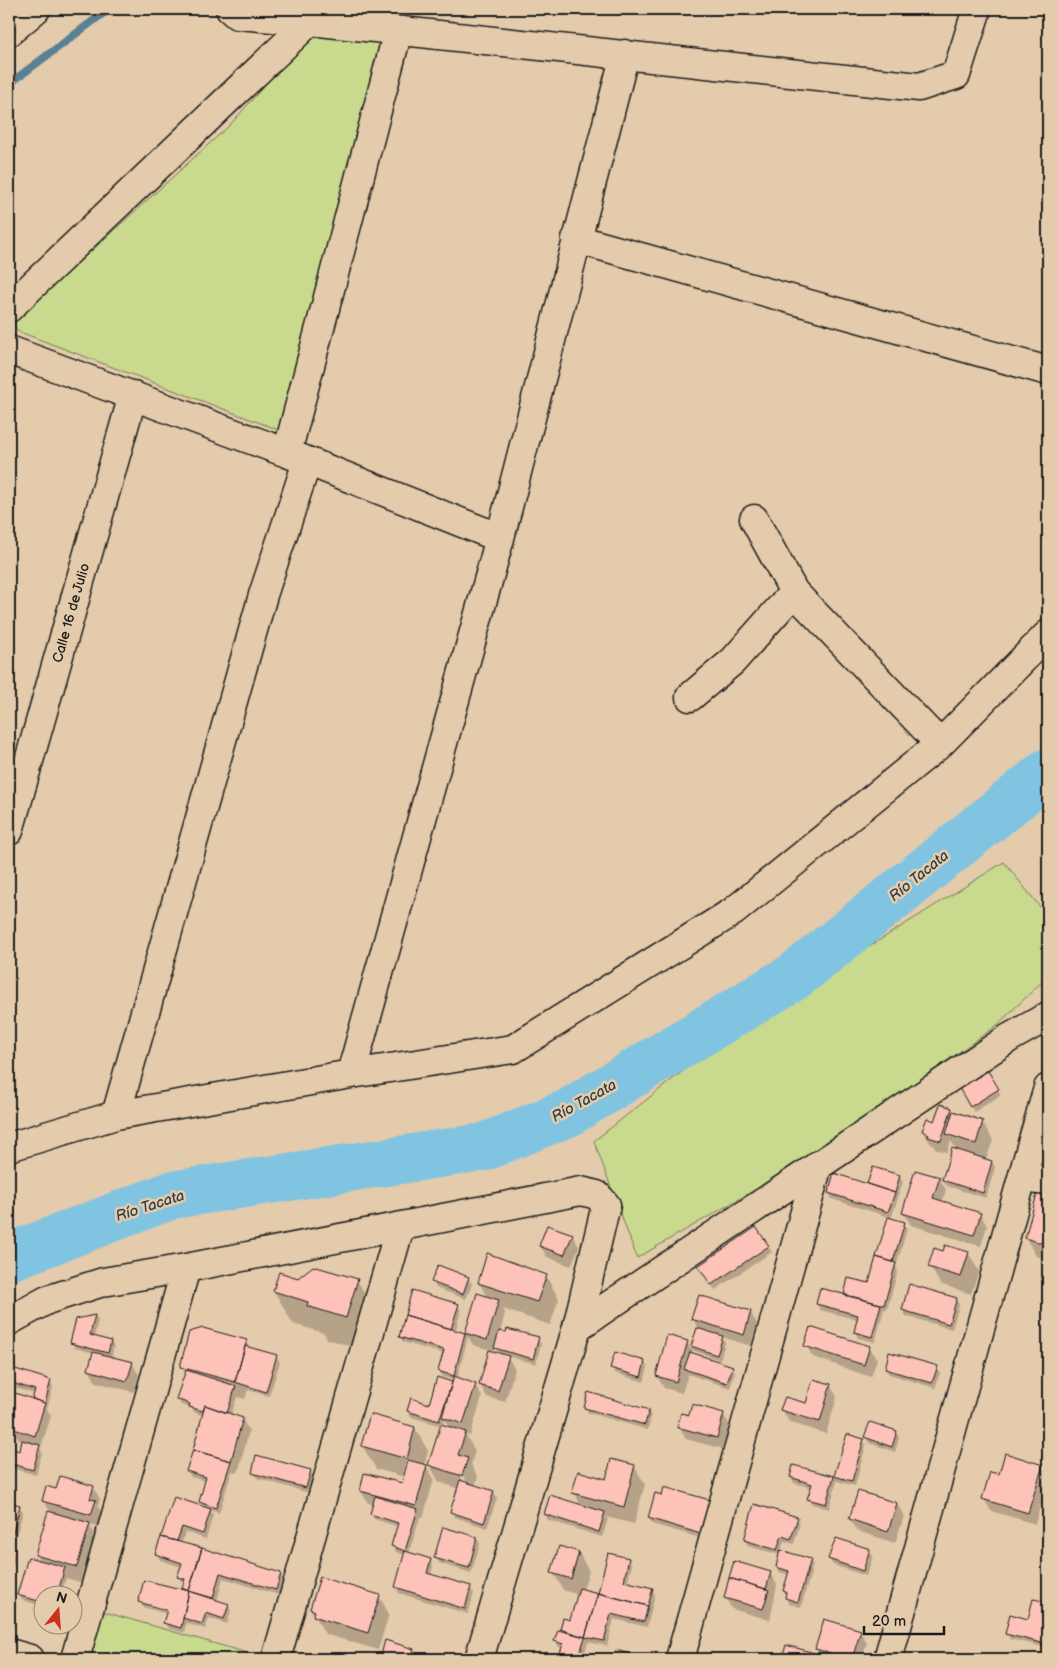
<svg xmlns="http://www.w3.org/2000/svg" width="1057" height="1668" viewBox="0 0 1057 1668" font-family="'Balsamiq Sans',sans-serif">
	<rect width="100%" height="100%" fill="#e3cbab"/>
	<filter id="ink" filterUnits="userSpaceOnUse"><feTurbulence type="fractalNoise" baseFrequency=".02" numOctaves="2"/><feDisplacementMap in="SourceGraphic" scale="10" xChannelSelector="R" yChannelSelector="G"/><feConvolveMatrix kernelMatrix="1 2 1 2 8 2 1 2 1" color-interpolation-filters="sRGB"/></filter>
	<g filter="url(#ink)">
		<path fill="#c9d98d" stroke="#727a54" d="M311,32L382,39L279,430L17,331L14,321L230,125Z
			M1004,862L1048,917V976L996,1026L808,1159L637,1258L594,1141L730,1034Z
			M101,1611L265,1658L87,1659Z"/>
		<path fill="#0003" fill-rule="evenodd" d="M988,1073L1001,1095L974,1112L960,1088Z
			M951,1110L954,1115L982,1122L993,1140L986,1160L992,1162L995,1167L986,1198L947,1186L943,1180L957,1151L951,1141L947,1152L936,1149L933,1144L930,1143L923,1131Z
			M899,1176L903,1182L891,1219L904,1223L907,1229L896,1267L898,1270L887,1310L884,1309L875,1342L858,1338L855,1332L858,1320L820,1310L817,1304L845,1297L869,1285L889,1217L832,1199L829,1193L868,1186Z
			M939,1178L946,1190L942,1202L980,1214L987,1226L981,1246L911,1225L904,1213Z
			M1038,1196L1048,1199V1260L1036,1256L1026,1238Z
			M756,1229L772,1252L715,1290L703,1272Z
			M572,1235L579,1247L571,1266L547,1257L540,1245Z
			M944,1252L968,1253L979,1271L971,1294L940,1284L930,1266Z
			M546,1276L559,1299L550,1325L503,1309L505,1313L500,1332L538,1339L541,1344L536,1364L507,1356L515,1369L505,1402L487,1397L480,1385L491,1350L473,1345L468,1337L457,1379L475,1385L482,1397L470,1436L465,1434L475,1451L471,1465L478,1477L475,1486L493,1492L497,1498L487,1528L455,1517L452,1512L459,1489L439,1482L429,1464L442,1426L411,1417L408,1411L429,1406L451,1383L452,1386L454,1380L443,1377L439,1371L444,1354L403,1342L400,1336L458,1305L461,1311L455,1332L466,1335L478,1295L488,1298L479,1283ZM495,1347L500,1355L493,1353ZM444,1419L450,1428L442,1426ZM460,1470L467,1482H464L458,1472Z
			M468,1278L472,1284L466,1299L436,1288L433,1282Z
			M298,1279L357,1280L376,1313L364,1350L327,1339L324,1333L293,1324L274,1291Z
			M956,1299L959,1305L952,1329L906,1316L903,1310Z
			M750,1312L757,1324L751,1346L722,1337L725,1343L720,1360L692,1350L694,1354L732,1367L735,1372L730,1388L688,1374L682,1393L664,1388L657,1376L687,1342L691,1349L698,1328L693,1319Z
			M95,1316L98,1321L94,1337L111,1342L114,1347L111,1358L132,1363L139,1375L134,1392L96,1382L89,1370L94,1353L75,1348L72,1343L77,1320Z
			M811,1328L870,1348L877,1359L871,1377L813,1357L806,1345Z
			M246,1342L250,1348L276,1356L280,1362L269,1396L248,1390L245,1399L237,1397L231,1415L242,1419L249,1431L238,1473L232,1471L219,1513L210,1510L213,1515L206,1539L185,1532L181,1544L280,1574L284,1579L279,1595L223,1578L217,1601L228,1605L231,1610L227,1624L209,1618L205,1629L186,1623L184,1633L168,1628L165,1623L167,1614L143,1607L140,1602L183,1590L185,1583L182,1582L178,1577L182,1567L160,1560L157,1554L175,1499L204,1508L200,1502L206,1481L191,1477L188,1471L204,1416L194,1412L191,1408L181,1405L178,1399L186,1374L181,1366Z
			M644,1362L648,1367L644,1382L615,1373L612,1367Z
			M9,1368L50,1381L53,1387L47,1409L51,1416L41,1447L39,1446L42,1452L36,1475L9,1467V1449L20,1452L23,1441L19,1440L12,1428L14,1422L9,1421V1393L33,1400L35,1394L9,1386Z
			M937,1368L940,1373L935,1388L889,1374L886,1369Z
			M830,1385L837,1397L826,1434L789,1422L782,1410L807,1405Z
			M585,1407L648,1411L651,1417L648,1430L589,1413Z
			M723,1414L730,1426L723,1449L686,1439L679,1427L689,1417Z
			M415,1428L428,1451L424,1466L427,1467L434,1479L423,1518L420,1517L409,1553L430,1560L433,1566L431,1575L470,1588L474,1593L468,1614L399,1593L396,1587L405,1555L396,1552L393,1546L399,1527L374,1519L371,1514L374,1504L368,1503L361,1491L403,1485L405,1477L376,1469L362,1445Z
			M896,1432L899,1438L895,1452L869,1443L866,1437Z
			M848,1435L863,1440L866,1445L855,1486L837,1481L829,1509L812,1504L808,1499L812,1488L794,1483L791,1477L794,1466L835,1478Z
			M634,1466L645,1484L634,1524L606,1517L608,1519L602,1537L548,1520L545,1514L581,1506L574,1492L607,1480Z
			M1042,1466L1048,1480L1035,1524L991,1511L984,1499Z
			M310,1471L313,1476L309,1493L257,1478L254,1473Z
			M93,1487L100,1499L98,1506L102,1513L98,1526L89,1524L99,1542L87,1584L66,1578L61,1596H42V1606L22,1600L19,1594L40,1561L36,1555L51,1513L43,1500L57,1491Z
			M859,1492L897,1504L904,1516L895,1543L857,1531L850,1519Z
			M710,1501L713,1507L704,1539L652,1524L649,1518Z
			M9,1504L19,1506L23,1512L12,1550L16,1557L9,1579Z
			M797,1518L800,1523L794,1544L784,1541L781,1551L810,1560L813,1565L801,1607L789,1604L786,1598L787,1595L785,1591L789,1575L780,1572L777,1567L780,1555L748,1546L745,1540Z
			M477,1538L480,1544L471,1573L439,1563L436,1557Z
			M869,1550L873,1556L866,1576L833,1565L829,1559Z
			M579,1553L589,1571L583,1590L599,1594L628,1559L632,1565L627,1583L652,1589L655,1595L647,1627L614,1619L607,1646L588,1642L583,1659H560L563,1648L559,1647L556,1641L564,1633L562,1629L571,1622L579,1595L563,1590L553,1572Z
			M735,1563L770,1573L777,1585L770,1620L732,1609L725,1597Z
			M379,1596L389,1614L378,1650L325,1634L311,1609Z
			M1034,1600L1048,1603V1648L1010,1639L1007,1634L1029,1620Z
			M860,1631L867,1643L862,1659H783L787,1646L821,1656L816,1648Z
			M386,1642L414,1650L419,1659H381Z"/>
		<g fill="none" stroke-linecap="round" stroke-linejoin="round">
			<path stroke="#598193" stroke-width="8" d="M9,84L109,9"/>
			<path stroke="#81c4e2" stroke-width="48" d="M9,1257L172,1195L484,1147L568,1113L795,976L1048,772"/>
		</g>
		<path fill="#fdc2b8" stroke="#1c1c1c" d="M988,1071L999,1089L970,1107L959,1088Z
			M940,1104L952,1108L941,1141L928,1137L929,1134L922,1131L927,1118L934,1121Z
			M953,1111L983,1121L976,1144L946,1134Z
			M952,1148L992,1161L983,1193L942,1180Z
			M873,1167L900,1175L895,1193L867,1184Z
			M915,1170L940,1177L933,1198L981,1213L974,1235L902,1213Z
			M834,1173L895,1193L888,1212L828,1193Z
			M1037,1194L1048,1197V1245L1025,1238Z
			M888,1217L905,1222L893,1262L876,1257Z
			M547,1225L573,1234L564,1255L539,1246Z
			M756,1227L769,1246L711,1285L698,1266Z
			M945,1245L969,1252L961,1277L928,1267L934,1248L943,1251Z
			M487,1253L547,1275L537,1302L478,1283Z
			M876,1257L896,1263L884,1305L844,1295L848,1278L869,1283Z
			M438,1265L469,1277L463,1294L431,1282Z
			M313,1266L358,1279L346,1318L307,1306L308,1302L273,1291L279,1272L298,1278Z
			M909,1284L957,1298L949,1324L902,1310Z
			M820,1288L881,1304L872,1337L854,1332L858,1315L816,1304Z
			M412,1290L459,1304L451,1329L405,1315Z
			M477,1293L499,1300L487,1340L465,1333Z
			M699,1295L751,1311L744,1335L691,1319Z
			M95,1315L90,1335L111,1341L108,1353L70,1343L76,1319Z
			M405,1315L465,1333L454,1376L438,1371L444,1350L399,1337Z
			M810,1327L870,1346L864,1365L804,1346Z
			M203,1328L247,1340L235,1382L180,1367L189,1332Z
			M697,1328L723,1336L717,1355L691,1346Z
			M507,1329L539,1337L533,1359L494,1348L499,1331L506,1332Z
			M667,1335L688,1341L676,1382L656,1376Z
			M245,1346L277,1355L266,1392L235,1382Z
			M489,1350L509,1356L498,1391L479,1385Z
			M93,1352L133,1362L127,1381L88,1370Z
			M615,1352L645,1361L641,1377L610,1368Z
			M690,1352L733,1366L727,1383L684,1369Z
			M889,1352L938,1366L932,1383L885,1369Z
			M9,1367L51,1380L45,1403L32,1399L35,1390L9,1382Z
			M186,1370L236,1386L227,1413L205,1405L203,1411L189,1407L190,1404L176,1399Z
			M454,1376L476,1384L463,1424L442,1417Z
			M437,1377L452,1382L439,1421L407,1411L411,1398L429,1404Z
			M813,1379L831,1384L820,1422L780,1410L785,1397L806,1403Z
			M9,1391L45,1403L35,1436L11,1428L15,1413L9,1411Z
			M588,1392L649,1410L645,1425L584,1408Z
			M1048,1392V1405L1045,1404Z
			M692,1404L724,1413L717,1438L677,1427L681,1413L689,1415Z
			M205,1405L243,1418L231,1461L193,1450Z
			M370,1414L415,1427L407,1459L361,1446Z
			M870,1422L897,1431L892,1447L864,1437Z
			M441,1424L466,1432L458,1455L468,1458L462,1476L428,1465Z
			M847,1434L864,1439L852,1481L834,1476Z
			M22,1440L40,1445L33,1470L9,1463V1448L20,1451Z
			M193,1450L231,1461L216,1508L199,1502L206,1477L186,1471Z
			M1005,1453L1043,1465L1028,1513L982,1499L990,1472L999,1474Z
			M256,1455L311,1470L306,1488L252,1473Z
			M611,1459L635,1465L624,1507L572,1493L578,1471L606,1479Z
			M408,1460L427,1465L416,1506L360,1491L364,1473L402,1483Z
			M793,1465L834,1476L826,1504L807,1499L812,1484L790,1477Z
			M60,1476L94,1486L90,1499L96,1500L91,1515L42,1501L46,1486L56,1489Z
			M460,1480L494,1491L484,1523L450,1512Z
			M664,1487L710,1500L701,1534L648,1518L655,1493L662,1495Z
			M858,1491L897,1503L888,1532L849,1519Z
			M550,1495L605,1512L599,1532L544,1514Z
			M375,1496L418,1509L405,1551L391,1546L398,1523L370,1514Z
			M174,1497L211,1509L203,1534L182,1527L177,1541L161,1537Z
			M9,1502L20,1505L10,1544L9,1543Z
			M754,1504L798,1517L791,1539L782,1536L777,1550L744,1540Z
			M48,1511L90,1523L77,1567L35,1555Z
			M443,1527L477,1537L469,1568L434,1558Z
			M161,1537L202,1548L189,1591L182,1588L185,1579L177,1577L182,1563L155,1554Z
			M836,1538L870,1549L863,1571L828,1559Z
			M559,1546L579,1552L571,1579L551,1573Z
			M202,1548L281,1573L276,1590L220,1573L213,1598L189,1591Z
			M780,1550L811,1559L798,1602L785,1598L786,1592L783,1591L789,1571L776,1567Z
			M405,1551L431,1559L427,1573L471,1586L465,1609L395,1587Z
			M608,1553L629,1558L624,1581L653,1588L648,1606L598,1593Z
			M28,1557L65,1567L57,1596H42V1602L17,1595Z
			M734,1561L771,1572L766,1589L729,1578Z
			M320,1577L380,1595L368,1633L313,1616L315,1611L310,1609Z
			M729,1578L769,1590L763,1609L724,1598Z
			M144,1580L189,1591L181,1628L163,1623L167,1610L138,1602Z
			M579,1588L598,1593L585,1637L560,1629L563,1618L570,1620Z
			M189,1591L229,1604L224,1619L206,1613L202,1624L183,1618Z
			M598,1593L648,1606L644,1622L611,1614L604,1641L585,1637Z
			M1033,1599L1048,1602V1635L1046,1644L1005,1634L1010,1614L1028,1619Z
			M824,1619L861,1630L852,1659L815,1649Z
			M558,1630L585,1637L578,1659H558L563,1644L554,1641Z
			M385,1640L414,1649L411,1659H380Z
			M786,1645L832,1658V1659H782Z
			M616,1650L645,1659H599L600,1655L613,1659Z"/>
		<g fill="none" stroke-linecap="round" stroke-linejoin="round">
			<g stroke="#1c1c1c" stroke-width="31">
				<path id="minor" d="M230,9L237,15L310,21L919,87L956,75L977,9
					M9,32L36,9
					M576,239L1048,371
					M9,308L310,21
					M9,350L287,453L500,538
					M287,453L398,31
					M754,519L794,592L940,744
					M690,697L733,661L794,592
					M9,831L133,395
					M351,1074L500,538L625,54
					M116,1115L263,595L307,462
					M9,1147L116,1115L351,1074L513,1049L734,911L940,744L1048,634
					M1022,1178L1048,1181
					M9,1321L47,1300L103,1282L186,1268L581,1191L597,1195L606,1205L577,1327L479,1659
					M577,1327L1009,1038L1048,1016
					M9,1653L30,1659
					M75,1659L186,1268
					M276,1659L400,1227
					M680,1659L818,1165
					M888,1659L1022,1178L1048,1088"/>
			</g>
			<use href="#minor" stroke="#e3cbab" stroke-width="28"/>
		</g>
	</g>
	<g text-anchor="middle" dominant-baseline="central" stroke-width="5" stroke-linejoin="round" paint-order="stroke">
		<g font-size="14" fill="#1c1c1c" stroke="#e3cbab">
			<text transform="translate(71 613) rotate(-74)">Calle 16 de Julio</text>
		</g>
		<g font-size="15" font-style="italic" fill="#303e44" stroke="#e3cbab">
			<text transform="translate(919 876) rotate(-39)">Río Tacata</text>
			<text transform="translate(584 1101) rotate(-29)">Río Tacata</text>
			<text transform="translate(150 1206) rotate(-18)">Río Tacata</text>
		</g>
	</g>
	<rect width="1057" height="1668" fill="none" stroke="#e3cbab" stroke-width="30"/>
	<rect x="15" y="15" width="1027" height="1638" fill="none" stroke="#1c1c1c" stroke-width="2" filter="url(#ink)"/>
	<g transform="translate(58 1610) rotate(17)"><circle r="24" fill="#e3cbab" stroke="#938572"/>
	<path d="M0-4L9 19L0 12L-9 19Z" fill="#c8321e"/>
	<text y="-8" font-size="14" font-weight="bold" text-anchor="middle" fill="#1c1c1c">N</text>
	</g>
	<path d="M864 1626v8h80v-8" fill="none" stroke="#1c1c1c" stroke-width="2.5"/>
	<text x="872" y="1626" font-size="15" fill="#1c1c1c" stroke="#e3cbab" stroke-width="4" paint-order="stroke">20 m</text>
</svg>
